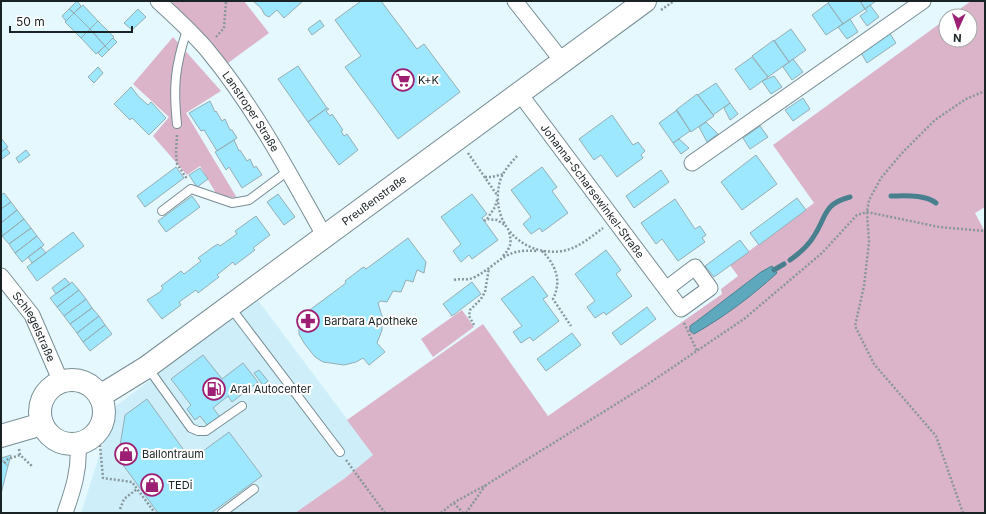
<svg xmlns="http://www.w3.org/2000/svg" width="986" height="514" viewBox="0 0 986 514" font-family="Inter,sans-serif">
	<rect width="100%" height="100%" fill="#e5f8fe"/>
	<path fill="#ceeff9" d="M257,299L374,455L345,478L295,513H81L99,456L116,406Z"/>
	<path fill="#dcb4c9" d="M174,1H244L269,33L228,63L171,4Z
		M971,1H985V207L975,213L985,232V513H295L345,478L373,455L347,420L483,324L548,416L722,294L721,289L738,276L730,265L814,203L773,145L946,19V40H970V16H950Z
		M173,37L221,91L186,113L237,198L217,195L200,166L187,175L153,136L169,117L133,84Z
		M462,310L474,327L433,357L421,339Z"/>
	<path fill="#5da8bd" stroke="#49808f" d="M772,266L777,273C752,296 724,317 694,334L690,331V326L697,321L761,272Z"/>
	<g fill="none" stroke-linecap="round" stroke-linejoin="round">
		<path stroke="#49808f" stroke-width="5" d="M891,196C904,196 925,194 936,203
			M790,260C800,253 808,246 814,236C827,216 823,204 850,197
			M774,270L784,264"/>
	</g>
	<path fill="#9de8fe" stroke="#96adb4" d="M77,1L81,6L74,13L69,9Z
		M253,1H303L284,18L277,10L269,17L265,15L261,8Z
		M361,1H381L417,49L424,44L460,92L398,139L345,67L361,56L335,20Z
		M830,1H860L865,9L843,24L828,3Z
		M860,1H876L865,9Z
		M828,3L843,24L826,35L812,15Z
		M83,5L98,21L90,29L74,13Z
		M870,5L879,17L867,26L860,16L867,11L865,9Z
		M69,9L74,13L66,21L62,16Z
		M138,9L146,17L132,30L124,23Z
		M74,13L90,29L81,38L65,22Z
		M850,19L858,32L847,39L838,27Z
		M320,20L324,26L312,35L308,29Z
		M98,21L114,37L105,46L90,29Z
		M90,29L105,46L96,54L81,38Z
		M791,29L806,50L789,62L774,41Z
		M889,32L896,43L867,63L860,51Z
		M113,38L117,42L109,50L105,46Z
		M774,40L789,62L768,77L752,56Z
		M105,46L109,50L102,57L98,53Z
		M752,57L768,77L750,90L735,69Z
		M793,59L803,72L792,80L783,67Z
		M298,66L327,108L308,122L278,79Z
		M98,67L103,73L94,83L88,77Z
		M774,76L782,87L771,94L762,81Z
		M716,83L730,103L713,115L698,95Z
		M131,87L139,97L148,105L151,102L166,118L149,135L132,118L130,120L114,104Z
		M697,94L714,116L691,132L676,110Z
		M803,98L810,109L793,121L785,110Z
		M210,101L215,112L216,111L222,121L225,119L230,130H232L237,138L217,151L204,130L201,131L189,113Z
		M730,103L738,114L730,120L724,108Z
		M327,108L329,109L326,111L330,116L332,114L343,130L341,131L344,136L347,134L358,150L339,165L308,122Z
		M677,110L690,131L673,143L659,123Z
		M612,115L633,145L638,142L645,151L641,155L643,158L617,177L601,155L594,160L579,139Z
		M706,122L718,134L707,142L699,127Z
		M760,126L768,137L750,149L743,138Z
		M1,138L8,147L1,152Z
		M679,139L689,148L681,154L673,143Z
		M234,140L239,151L240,150L247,161L250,159L254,168L256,166L262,175L242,188L229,167L226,170L215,152Z
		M6,148L10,153L2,159L1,152Z
		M26,150L30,155L19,163L16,158Z
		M756,155L777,184L742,210L721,182Z
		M176,167L184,178L145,207L137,196Z
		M542,167L557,187L552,191L568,213L542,232L540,228L531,234L523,224L531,217L511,190Z
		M200,168L208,179L197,187L189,175Z
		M661,170L669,182L634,208L626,196Z
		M4,193L11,202L1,209V195Z
		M278,194L295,217L284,225L267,202Z
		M472,194L487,214L482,218L498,240L472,259L469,255L461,262L453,251L461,244L441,217Z
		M192,196L200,207L166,232L158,221Z
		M797,198L806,210L759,245L750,233Z
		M675,199L695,229L700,226L706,235L702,238L705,242L678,261L662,239L656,244L641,223Z
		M11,202L17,210L1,223V209Z
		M17,210L24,219L2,236L1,223Z
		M256,216L270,235L253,248L255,250L235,265L233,262L217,275L219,277L198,293L196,290L179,302L181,305L162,319L147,300L160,292L163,288L161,286L181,271L184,274L201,261L198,258L213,247L218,244L220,246L237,234L235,231Z
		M24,219L31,228L9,244L2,236Z
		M31,228L37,236L15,253L9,244Z
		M73,232L84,246L37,281L27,267Z
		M37,236L44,245L22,262L15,253Z
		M408,238L426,262L424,273L417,270L413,282L406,280L401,292L393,291L387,302L381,301L378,303L382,316V330L377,343L385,352L369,365L363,358L356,362L344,365L323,362L315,357L304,343L299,334V318L346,283L345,281L362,268L364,267L366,269Z
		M740,240L749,252L714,277L705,266Z
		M41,247L46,253L32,263L28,257Z
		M606,250L621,270L616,274L632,296L606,315L604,312L595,318L587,307L595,301L575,274Z
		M533,276L548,296L543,299L559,321L533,341L530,337L521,343L513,332L522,326L501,299Z
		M65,278L70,284L56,294L52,288Z
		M72,282L79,290L57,307L50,298Z
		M472,282L481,294L452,316L443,304Z
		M79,290L86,299L64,316L57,307Z
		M86,299L92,308L70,324L64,316Z
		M647,307L656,319L621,345L612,333Z
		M92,308L99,316L77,333L70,324Z
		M99,316L105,325L83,342L77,333Z
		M105,325L112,334L90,351L83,342Z
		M572,333L581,345L546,371L537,359Z
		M203,355L222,379L243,363L258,382L232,402L228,396L213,408L220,417L208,426L200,416L195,420L187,409L191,405L171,379Z
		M259,370L268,381L263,385L254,373Z
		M147,399L191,460L229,432L262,476L211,513H158L118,458L125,415Z
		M11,455L8,466L1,458Z
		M1,460L8,466L1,494Z"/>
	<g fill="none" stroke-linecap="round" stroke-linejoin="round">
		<g stroke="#778d94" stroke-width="10">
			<path id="lane" d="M177,124C173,87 175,66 187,30
				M162,211L191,189L232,203L249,200L288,171
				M231,308L340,452
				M148,368L191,428L198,431H206L242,406
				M222,513L254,489"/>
		</g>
		<g stroke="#778d94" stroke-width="17">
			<g id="street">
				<path id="s1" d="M158,1C175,17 193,33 208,51C255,108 289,173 325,237"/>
				<path d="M515,1L563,62"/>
				<path id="s2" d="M520,94L666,289L695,267L710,288L681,309L666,289"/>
				<path d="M692,163L923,1"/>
				<path id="s3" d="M1,276L32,315L61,382"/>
				<path d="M65,513C73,490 80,469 78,444"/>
			</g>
		</g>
		<g stroke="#778d94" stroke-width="24">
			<g id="secondary">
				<circle cx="72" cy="412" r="32"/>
				<path id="s4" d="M100,396L147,367L645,1"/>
				<path d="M1,436L42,424"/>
			</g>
		</g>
		<path stroke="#88979b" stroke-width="2.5" stroke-dasharray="2 2" stroke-linecap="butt" d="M661,10L674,1
			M216,37L224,28L226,1
			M177,135L176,152L177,164L187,179
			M468,153L497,195
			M517,156C511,163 503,171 500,181C489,222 521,257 563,251C578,248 591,237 603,228
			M485,177H492L503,174
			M487,219L495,207L497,200
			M484,221L487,219L497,220L505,225
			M542,251C556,265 562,281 553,299L571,326
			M503,256C511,247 512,243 509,232
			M454,280C462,278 468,281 475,277C500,264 503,248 537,251
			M684,323L697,351
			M474,325L469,316L470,310L481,299L485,292L489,268
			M100,445L103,478L132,482L155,513
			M19,449L20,455L33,467
			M346,460L385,513
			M4,463L8,459L20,455
			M454,503L463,513
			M120,509L124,499L137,489
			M441,513L453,503L486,485L645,386L744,319L822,253L857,215L867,212L939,227L985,231
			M466,513L485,486
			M963,513L936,436L874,364L855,326L864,286L869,242L867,212L869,200L881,178L902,153L935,120L966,99L985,91"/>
		<use href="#lane" stroke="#fff" stroke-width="8"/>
		<use href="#street" stroke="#fff" stroke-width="15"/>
		<use href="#secondary" stroke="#fff" stroke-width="22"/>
	</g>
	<defs>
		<g id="supermarket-ring" transform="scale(1.15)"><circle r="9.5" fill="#fff" stroke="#9d1f74" stroke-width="1.5"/><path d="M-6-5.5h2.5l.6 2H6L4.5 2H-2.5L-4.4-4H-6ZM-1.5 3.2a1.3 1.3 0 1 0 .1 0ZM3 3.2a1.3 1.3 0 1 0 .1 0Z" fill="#9d1f74"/></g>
		<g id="pharmacy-ring" transform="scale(1.15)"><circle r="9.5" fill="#fff" stroke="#9d1f74" stroke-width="1.5"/><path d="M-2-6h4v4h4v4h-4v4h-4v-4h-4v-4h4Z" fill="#9d1f74"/></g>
		<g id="fuel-ring" transform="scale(1.15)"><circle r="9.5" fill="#fff" stroke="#9d1f74" stroke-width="1.5"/><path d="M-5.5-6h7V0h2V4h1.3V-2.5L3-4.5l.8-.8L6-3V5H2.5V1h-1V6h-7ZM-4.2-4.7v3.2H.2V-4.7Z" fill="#9d1f74"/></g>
		<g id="shop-ring" transform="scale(1.15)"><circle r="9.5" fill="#fff" stroke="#9d1f74" stroke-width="1.5"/><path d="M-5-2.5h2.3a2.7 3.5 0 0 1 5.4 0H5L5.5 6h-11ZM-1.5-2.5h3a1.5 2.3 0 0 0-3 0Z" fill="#9d1f74"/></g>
	</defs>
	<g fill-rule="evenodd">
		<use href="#supermarket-ring" x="403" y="80"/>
		<use href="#pharmacy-ring" x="308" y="321"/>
		<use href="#fuel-ring" x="214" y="389"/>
		<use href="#shop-ring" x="126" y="454"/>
		<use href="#shop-ring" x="152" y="485"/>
	</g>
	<g text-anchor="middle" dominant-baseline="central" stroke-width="4" stroke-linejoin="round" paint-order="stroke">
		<g font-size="11" fill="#192224" stroke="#fff" text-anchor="start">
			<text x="418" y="80">K+K</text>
			<text x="324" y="321">Barbara Apotheke</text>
			<text x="230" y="389">Aral Autocenter</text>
			<text x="142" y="454">Ballontraum</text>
			<text x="168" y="485">TEDi</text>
		</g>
		<g font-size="11" fill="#192224" stroke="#fff">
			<text stroke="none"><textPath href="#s1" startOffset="145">Lanstroper Straße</textPath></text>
			<text stroke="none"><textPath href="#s2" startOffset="121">Johanna-Scharsewinkel-Straße</textPath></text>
			<text stroke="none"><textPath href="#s4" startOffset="337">Preußenstraße</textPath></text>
			<text stroke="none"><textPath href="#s3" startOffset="61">Schlegelstraße</textPath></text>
		</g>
	</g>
	<rect width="986" height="514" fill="none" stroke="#192224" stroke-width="4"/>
	<g transform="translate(958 28) rotate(183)"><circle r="19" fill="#ffffff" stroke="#a3a7a7"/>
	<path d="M0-3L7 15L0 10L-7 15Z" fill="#9d1f74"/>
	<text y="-6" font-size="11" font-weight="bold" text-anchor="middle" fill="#192224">N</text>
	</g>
	<path d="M10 26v6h122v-6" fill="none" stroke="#192224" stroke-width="2"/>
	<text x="16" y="26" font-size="12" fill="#192224" stroke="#ffffff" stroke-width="3" paint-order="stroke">50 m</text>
</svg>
